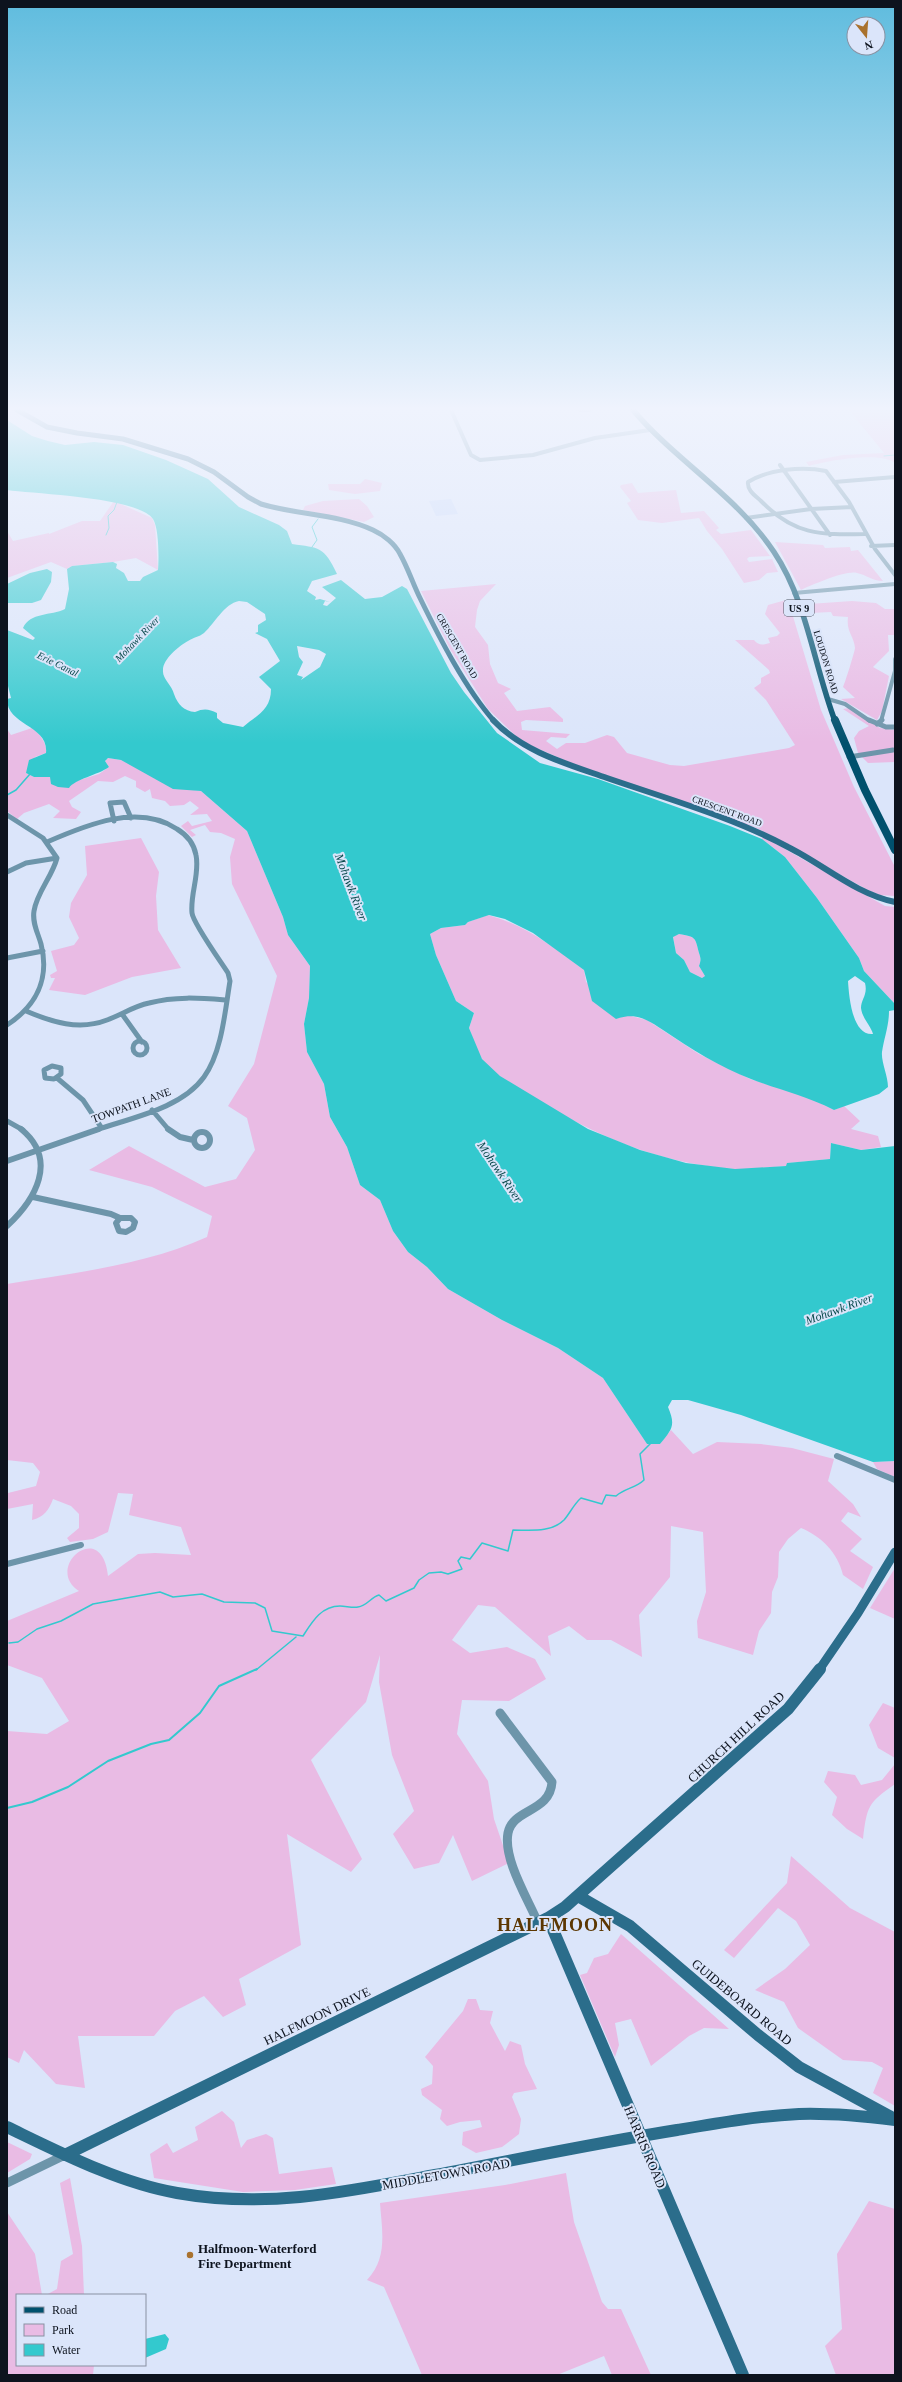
<svg xmlns="http://www.w3.org/2000/svg" width="902" height="2382" viewBox="0 0 902 2382" font-family="Georgia,serif">
	<rect width="100%" height="100%" fill="#dbe5fa"/>
	<path fill="#c9d9f9" d="M451,499L458,514L436,516L429,501Z"/>
	<path fill="#e9bbe4" d="M849,410H895V463C879,451 827,461 809,466L806,462L843,455L884,453Z
		M365,479L382,483L380,491L355,494L329,490L328,484H360Z
		M632,483L638,493L676,490L681,513L704,511L719,528L716,530L721,534L751,530L770,556L749,557L747,559L749,562L772,559L778,572L767,573L759,580L744,583L722,549L707,531L699,518L662,523L638,520L627,503L631,501L620,487L621,485Z
		M359,499L367,506L374,517L364,522L303,510L305,506L323,501Z
		M114,501L152,518L155,525L158,570L136,558L113,562L72,566L67,569L51,562L7,578V531L13,541L49,533V534L82,521H100Z
		M775,542L823,545L825,548L850,547L851,551L858,550L883,581C872,581 867,575 857,573C846,570 812,585 801,590Z
		M496,584L480,601L477,610L475,627L488,645L490,664L498,683L511,689L504,693L517,711L550,707L563,719V722L526,720L521,722L522,730L570,734L566,738L551,737L546,741L557,749L566,743H585L607,735L614,737L627,753L670,765L684,766L789,748L795,745L766,700L754,688L761,683V678L770,673L769,670L735,640H754C759,646 763,645 770,643L768,638L777,636L780,633L765,614L768,605L786,600L789,603L821,710L854,787L895,867V896L880,895L866,889L757,828L576,765L532,746L516,736L488,709L450,649L421,591Z
		M852,601L876,603L885,609H895V635H888L889,651L873,667L889,676L882,711L877,720L841,699L855,698L843,687C845,683 855,651 855,648C854,636 846,632 848,617L833,616L831,612L810,613L809,604Z
		M849,708L880,728L895,730V762L868,763L858,753L854,738L859,731L869,726L843,709Z
		M32,728C40,734 47,743 46,753L35,757L26,773L34,777L43,775L73,782L99,774L109,767L105,761L108,758L121,760L188,789L201,791L247,831L283,917L288,935L310,966L309,998L304,1024L307,1052L324,1084L330,1117L347,1147L360,1185L380,1200L393,1231L408,1252L427,1267L448,1289L502,1320L558,1348L603,1378L647,1444H660L671,1430L693,1454L717,1442L761,1444L792,1448L834,1459L828,1481L853,1504L861,1517L848,1512L841,1521L862,1539L850,1551L873,1567L863,1589L843,1575C838,1553 821,1536 801,1528L788,1539L779,1552L778,1577L772,1592L771,1613L759,1631L753,1655L698,1638L697,1621L706,1592L703,1532L671,1526L670,1577L639,1615L642,1657L611,1640H587L569,1626L548,1636L551,1656L495,1607L478,1605L452,1640L470,1653L507,1647L535,1659L546,1679L509,1701L462,1700L457,1734L488,1781L494,1819L509,1863L472,1881L453,1835L439,1863L414,1869L393,1834L414,1811L392,1755L379,1682L380,1655L366,1702L311,1760L362,1859L351,1872L287,1834L301,1945L239,1979L246,2005L223,2017L204,1996L175,2011L154,2036H78L85,2088L56,2084L24,2050L19,2063L7,2057V1731L47,1734L69,1721L42,1678L7,1665V1621L79,1591C43,1568 102,1517 108,1576L138,1554L155,1553L191,1555L181,1527L129,1515L133,1494L118,1493L108,1532L93,1539L70,1542L67,1538L79,1528V1514L71,1506L53,1499C49,1510 44,1517 32,1520L33,1504L7,1509L8,1493L36,1486L40,1472L33,1463L7,1460V1284C74,1273 145,1265 207,1237L212,1216L152,1187L89,1170L129,1146L205,1187L236,1179L255,1150L247,1118L228,1106L254,1064L277,976L232,884L230,857L235,839L221,833L210,832L205,825L190,830L196,835L192,837L181,826L188,821L192,826L212,821L207,814L190,815L199,808L190,801L184,805L170,806L165,801L152,798L150,789L145,792L136,787V781L125,776L113,782L98,781L69,801L72,807L81,812L76,819L53,818L60,811L49,804L24,813L17,819L7,811V729L11,735Z
		M762,836L885,906L895,907V1004L864,971L859,958L817,898L785,857L762,839Z
		M141,838L159,872L156,896L158,930L181,968L132,977L85,995L49,990L55,978H51L50,975L57,971L51,951L74,945L79,938L69,917L71,903L87,875L85,846Z
		M488,915C525,925 554,947 584,970L586,982L627,1015L647,1020L699,1054L750,1079L808,1097L834,1110L844,1106L860,1121L851,1129L878,1136L881,1147L861,1150L831,1143L830,1159L788,1163L786,1166C769,1167 751,1170 734,1169C658,1163 594,1136 530,1095C515,1085 492,1075 482,1059C476,1050 473,1038 469,1028L474,1013L456,1001L436,955L430,934L441,928L465,925L468,922Z
		M679,934C696,937 695,937 699,953C701,959 701,960 699,966L705,976L702,978L690,972L684,960L676,953L673,936Z
		M895,1461V1477L877,1469L873,1462Z
		M895,1568V1619L870,1608Z
		M883,1703L895,1708V1758L878,1748L869,1725Z
		M895,1764V1784C868,1803 867,1806 863,1839L847,1829L832,1815L837,1797L824,1782L828,1771L855,1775L861,1785L882,1780Z
		M791,1856L850,1908L895,1932V2106L873,2093L883,2068L872,2062L843,2060L798,2028L784,2002L755,1990L785,1969L810,1945L796,1921L778,1908L734,1958L724,1950L787,1883Z
		M621,1934L729,2029L704,2028L689,2036L651,2066L631,2019L615,2023L619,2045L615,2057L580,1975L587,1973L594,1958L608,1954Z
		M468,1999H476L480,2010L493,2011L490,2023L505,2051L510,2041L521,2045L525,2064L537,2089L514,2093L512,2097L521,2119L519,2134L502,2147L476,2153L462,2145L463,2132L482,2127L480,2120L460,2122L447,2126L440,2119L442,2110L422,2095L421,2089L432,2084L433,2066L425,2057L463,2011Z
		M222,2111L234,2122L241,2148L247,2140L266,2134L273,2138L279,2174L332,2167L336,2184L295,2190L243,2192L154,2178L150,2154L167,2143L173,2153L198,2140L195,2127Z
		M7,2142L32,2154L30,2159L7,2173Z
		M566,2173L574,2222L602,2302L608,2309H621L651,2375H612L604,2356L557,2375H422L384,2287L367,2280C388,2258 382,2231 380,2203L505,2185Z
		M70,2178L82,2246L84,2295H46L57,2289L61,2261L73,2254L60,2183Z
		M869,2201L895,2209V2375H836L825,2346L842,2329L837,2254Z
		M7,2212L35,2254L42,2295H17V2365H94L93,2375H7Z"/>
	<path fill="#33c9ce" fill-rule="evenodd" d="M7,420L32,436L48,441L65,445L94,442L123,445L166,460L208,479L239,507L279,525L287,531L292,544C319,548 324,546 337,574L312,581L307,591L316,597L315,600L320,599L330,602L325,601L323,605L327,606L336,598L322,587L341,580L365,599L382,597L402,586L407,589L451,673L464,692L497,733L540,763L598,779L730,826L762,839L785,857L817,898L859,958L864,971L895,1004V1010L889,1011C889,1026 884,1038 882,1052C881,1062 888,1076 888,1087L879,1094L834,1110C806,1096 779,1090 751,1079C720,1067 691,1049 663,1030C647,1019 635,1012 616,1019L592,1001L584,970L533,933L505,919L489,915L468,922L465,925L441,928L430,934L436,955L456,1001L474,1013L469,1028L482,1059L500,1076L588,1129L640,1150L686,1163L735,1169L786,1166L787,1163L830,1159L831,1143L861,1150L895,1146V1461L873,1462L741,1415L688,1400H672L668,1407C676,1426 672,1429 660,1444H647L603,1378L558,1348L502,1320L448,1289L427,1267L408,1252L393,1231L380,1200L360,1185L347,1147L330,1117L324,1084L307,1052L304,1024L309,998L310,966L288,935L283,917L247,831L201,791L173,789L121,760L108,758L105,761L109,767C98,775 75,779 69,788L58,787L51,784L50,777H34L26,773L29,760L46,753C49,725 7,726 7,699L11,698L7,682V630L33,640L35,638L23,628C30,612 51,616 65,609L69,589L67,569L72,566L113,562L117,564L116,568L124,573L128,581H140L143,577L158,570C159,559 159,528 153,519C138,497 35,494 7,490ZM239,601L247,602L265,614L266,620L258,625V632L255,633L267,639L280,661L259,677L271,689C271,710 257,715 243,727L223,723L217,718V713C209,709 204,708 195,712C184,711 178,705 174,694C172,685 162,679 163,670C163,659 179,646 188,641C194,637 199,637 204,633C215,623 224,604 239,601ZM297,646L319,650L326,654L320,667L301,680L303,677L297,675L303,662L299,657ZM679,934C696,937 695,937 699,953C701,959 701,960 699,966L705,976L702,978L690,972L684,960L676,953L673,937ZM855,976L865,983C868,995 861,999 861,1008C862,1018 871,1026 873,1034C852,1036 849,996 848,981Z
		M47,569L52,572L51,582L41,600L32,603H7V584L30,573Z
		M165,2334L169,2339L166,2349L145,2358V2339Z"/>
	<g fill="none" stroke-linecap="round" stroke-linejoin="round">
		<path stroke="#33c9ce" stroke-width="1" d="M884,456L895,455
			M106,535L109,528L108,516L114,510L117,502
			M312,547L317,540L312,527L318,519"/>
		<path stroke="#33c9ce" stroke-width="1.5" d="M7,795L16,790L30,774
			M9,1643L18,1642L37,1629L61,1621L93,1604L160,1592L173,1597L202,1594L224,1602L255,1603L265,1608L272,1631L303,1636C312,1622 321,1606 340,1606C346,1606 352,1608 358,1607C367,1606 371,1597 379,1595L386,1601L414,1588L419,1580L429,1573L441,1572L448,1574L462,1569L458,1561L461,1557L470,1559L482,1543L508,1551L513,1530C530,1530 551,1533 564,1520C570,1513 574,1504 581,1498L602,1504L606,1495L616,1496C625,1488 636,1488 644,1480L640,1454L651,1443
			M256,1670L296,1637"/>
		<path stroke="#33c9ce" stroke-width="2" d="M7,1808L32,1802L68,1787L108,1761L151,1744L169,1740L200,1713L219,1686L257,1669"/>
		<path stroke="#6d95aa" stroke-width="4" d="M451,410L471,455L480,460L533,455L595,438L650,430
			M580,410H590
			M780,465L830,535
			M834,482L895,477
			M746,518L811,509L852,507
			M865,534C820,535 794,535 761,501C756,496 747,491 748,482C769,469 803,466 826,471L849,502L875,549L895,575
			M871,546L895,545
			M794,593L895,584
			M828,699L845,704L870,721
			M881,721L895,671V659"/>
		<path stroke="#6d95aa" stroke-width="5" d="M869,720L886,727H895
			M877,724L882,720
			M849,757L893,750
			M7,815L43,838L57,858C52,877 37,892 34,911C32,923 38,933 41,944C50,979 36,1006 7,1025
			M114,821L110,803L124,802L131,818
			M47,842C86,825 138,803 177,829C187,835 194,844 196,855C200,874 190,894 192,913C193,923 221,962 228,973L230,981C225,1011 222,1052 204,1077C181,1109 130,1118 96,1130
			M7,872L26,863L57,858
			M7,958L43,951
			M26,1011C52,1022 79,1031 107,1020C121,1015 134,1006 149,1003C175,996 200,998 226,1000
			M122,1014L142,1042
			M133 1048a7 7 0 1 1 14 0a7 7 0 1 1-14 0Z
			M52,1066L61,1068V1074L54,1079L45,1078L44,1070Z
			M57,1078L83,1100L101,1127
			M152,1110L169,1130
			M7,1121L23,1130"/>
		<path stroke="#6d95aa" stroke-width="6" d="M168,1129L180,1137L193,1140
			M194 1140a8 8 0 1 1 16 0a8 8 0 1 1-16 0Z
			M7,1161L99,1129
			M33,1197L111,1214L120,1218
			M120,1218H131L135,1222L133,1228L126,1232L119,1231L116,1223Z
			M7,1226C35,1200 59,1160 21,1129
			M837,1456L895,1480
			M7,1564L81,1545"/>
		<path stroke="#6d95aa" stroke-width="9" d="M500,1713L552,1782C550,1813 513,1808 508,1833C503,1859 528,1899 538,1923
			M7,2183L65,2155"/>
		<path stroke="#2b6d8b" stroke-width="5" d="M17,410L47,427L77,433L123,439L188,459L214,472L248,497L261,504C297,515 339,514 373,530C384,535 395,544 400,554C408,568 413,584 420,598C439,637 465,688 494,721"/>
		<path stroke="#2b6d8b" stroke-width="6" d="M493,720C523,752 567,764 607,778C668,799 732,817 788,847C824,865 856,894 895,902"/>
		<path stroke="#2b6d8b" stroke-width="9" d="M819,1670L858,1613L895,1552"/>
		<path stroke="#2b6d8b" stroke-width="12" d="M578,1896L630,1926L758,2035L799,2067L893,2118
			M548,1918L743,2375
			M7,2127C59,2152 119,2183 177,2193C267,2209 346,2192 435,2175C515,2160 596,2143 677,2130C718,2123 758,2116 799,2114C832,2113 863,2116 895,2120
			M65,2155L548,1918L565,1907L788,1709L820,1669"/>
		<path stroke="#00506d" stroke-width="5.5" d="M633,410C676,461 737,496 774,552C807,601 814,666 835,721"/>
		<path stroke="#00506d" stroke-width="8" d="M835,720L865,790L895,850"/>
	</g>
	<linearGradient id="sky" x2="0" y2="1"><stop stop-color="#5fbcde"/><stop offset="0.55" stop-color="#eff3fd"/><stop offset="1" stop-color="#eff3fd" stop-opacity="0"/></linearGradient>
	<rect width="902" height="743" fill="url(#sky)"/>
	<circle fill="#a9722e" stroke="#dbe5fa" stroke-width="1.5" cx="190" cy="2255" r="4"/>
	<g text-anchor="middle" dominant-baseline="central" stroke-width="4" stroke-linejoin="round" paint-order="stroke">
		<g font-size="9" fill="#0d131e" stroke="#dbe5fa">
			<text transform="translate(457 646) rotate(60)">CRESCENT ROAD</text>
			<text transform="translate(826 662) rotate(73)">LOUDON ROAD</text>
			<text transform="translate(727 811) rotate(20)">CRESCENT ROAD</text>
		</g>
		<rect fill="#dbe5fa" stroke="#4b5260" stroke-width="1" x="784" y="600" width="30" height="16" rx="3"/>
		<g font-size="10" font-weight="bold" fill="#0d131e">
			<text x="799" y="608">US 9</text>
		</g>
		<g font-size="10" font-style="italic" fill="#08494b" stroke="#dbe5fa">
			<text transform="translate(137 639) rotate(-46)">Mohawk River</text>
			<text transform="translate(58 664) rotate(26)">Erie Canal</text>
		</g>
		<g font-size="11" fill="#0d131e" stroke="#dbe5fa">
			<text transform="translate(131 1105) rotate(-20)">TOWPATH LANE</text>
		</g>
		<g font-size="12" font-style="italic" fill="#08494b" stroke="#dbe5fa">
			<text transform="translate(351 887) rotate(69)">Mohawk River</text>
			<text transform="translate(500 1172) rotate(56)">Mohawk River</text>
			<text transform="translate(839 1309) rotate(-20)">Mohawk River</text>
		</g>
		<g font-size="13" fill="#0d131e" stroke="#dbe5fa">
			<text transform="translate(736 1737) rotate(-43)">CHURCH HILL ROAD</text>
			<text transform="translate(742 2002) rotate(40)">GUIDEBOARD ROAD</text>
			<text transform="translate(317 2016) rotate(-26)">HALFMOON DRIVE</text>
			<text transform="translate(645 2147) rotate(67)">HARRIS ROAD</text>
			<text transform="translate(446 2174) rotate(-10)">MIDDLETOWN ROAD</text>
		</g>
		<g font-size="13" font-weight="bold" fill="#0d131e" stroke="#dbe5fa" text-anchor="start">
			<text x="198" y="2248">Halfmoon-Waterford<tspan x="198" dy="15">Fire Department</tspan></text>
		</g>
		<g font-size="18" font-weight="bold" letter-spacing="1" fill="#5c3702" stroke="#dbe5fa">
			<text x="555" y="1925">HALFMOON</text>
		</g>
	</g>
	<rect width="902" height="2382" fill="none" stroke="#0d131e" stroke-width="16"/>
	<rect x="16" y="2294" width="130" height="72" fill="#dbe5fa" stroke="#8991a2"/>
	<rect x="24" y="2307" width="20" height="6" fill="#00506d" stroke="#8991a2"/>
	<text x="52" y="2314" font-size="12" fill="#0d131e">Road</text>
	<rect x="24" y="2324" width="20" height="12" fill="#e9bbe4" stroke="#8991a2"/>
	<text x="52" y="2334" font-size="12" fill="#0d131e">Park</text>
	<rect x="24" y="2344" width="20" height="12" fill="#33c9ce" stroke="#8991a2"/>
	<text x="52" y="2354" font-size="12" fill="#0d131e">Water</text>
	<g transform="translate(866 36) rotate(163)"><circle r="19" fill="#dbe5fa" stroke="#8991a2"/>
	<path d="M0-3L7 15L0 10L-7 15Z" fill="#a9722e"/>
	<text y="-6" font-size="11" font-weight="bold" text-anchor="middle" fill="#0d131e">N</text>
	</g>
</svg>
